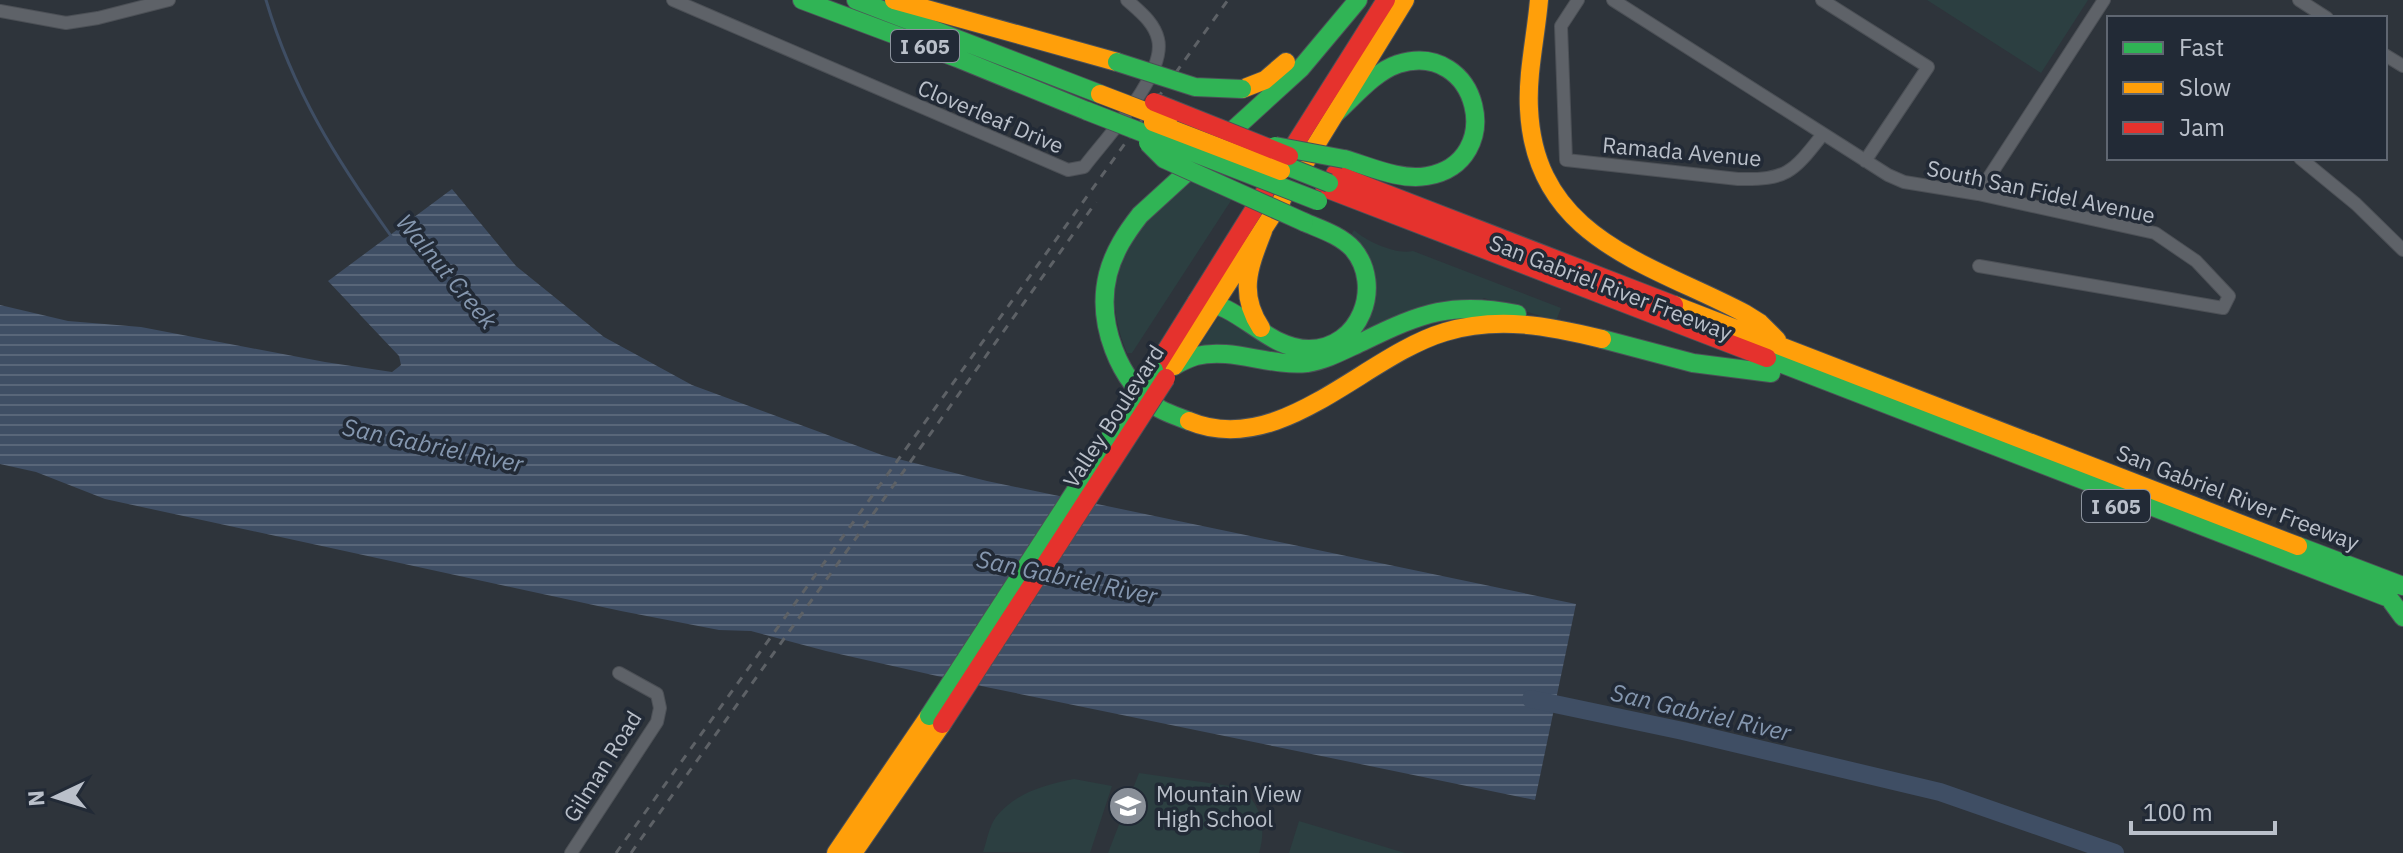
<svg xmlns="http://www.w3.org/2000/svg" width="2403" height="853" viewBox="0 0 2403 853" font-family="'IBM Plex Sans',sans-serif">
	<defs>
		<pattern id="water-rules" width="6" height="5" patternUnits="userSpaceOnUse" patternTransform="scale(2)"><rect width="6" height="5" fill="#3f4e64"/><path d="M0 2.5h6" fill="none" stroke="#596679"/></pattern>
	</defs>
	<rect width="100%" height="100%" fill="#2e343b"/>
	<path fill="#2c3f41" d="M1927,0H2088L2041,73Z
		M1193,175L1234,196L1132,353H1127C1111,315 1107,269 1130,234C1141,218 1177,189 1193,175Z
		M1338,228L1351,235L1354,230C1367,242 1397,255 1413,251L1561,308L1556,321L1484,298L1480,301C1419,293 1376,341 1319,355C1279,365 1238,343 1197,350L1221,313C1243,327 1266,347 1292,352C1343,362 1385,312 1368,263C1362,245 1344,238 1338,228Z
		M1139,773L1237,787C1261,801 1267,827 1259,853H1108Z
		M1074,779L1112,786L1090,853L983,852C987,841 989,826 996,817C1016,792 1045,785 1074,779Z
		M1299,821L1405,853H1289Z"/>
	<path fill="url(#water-rules)" d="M452,189L516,266L604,337L692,385L882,455L987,481L1576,604L1535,800L986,687L826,651L751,631L719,630L621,611L105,499L36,472L0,464V305L68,321L141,327L325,362L392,372L401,365L399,356L328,281Z"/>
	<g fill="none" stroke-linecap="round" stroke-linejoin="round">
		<path stroke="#3f4e64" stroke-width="3" d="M266,0C293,91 336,159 391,236"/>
		<path stroke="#3f4e64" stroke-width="18" d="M1531,699L1683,731L1940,792L2115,853"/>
		<g stroke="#4c5056" stroke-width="14">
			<path id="street" d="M673,0L1068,170L1084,167C1105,139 1167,74 1158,39C1154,22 1139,11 1127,0
				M1578,0L1561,26L1566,160L1738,179C1788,180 1793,172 1823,134
				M1613,0L1888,175L1904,182L1978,194L2155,233L2196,261L2229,296L2223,308L1979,266
				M1822,0L1928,67L1865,161
				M2299,0L2327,18
				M0,11L66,23L98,18L169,0
				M2385,55L2403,66
				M2300,158L2356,204L2403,250
				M1978,194L2104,0
				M571,853L657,722L660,708L657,694L619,673"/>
		</g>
		<g stroke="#4c5057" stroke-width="20">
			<path id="fast" d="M802,0L957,58L1087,111
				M856,0L1100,94
				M1336,113C1354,97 1374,72 1398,64C1479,39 1508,162 1427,176C1400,181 1369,166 1344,159
				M1197,301C1240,303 1266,349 1309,349C1360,349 1384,286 1353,249C1340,235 1320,229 1304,222
				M1602,339L1693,363L1771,373
				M1767,358L2389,598L2403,617
				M1174,366C1181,362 1189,358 1196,356C1232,347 1270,367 1307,363C1327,360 1346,349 1364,341C1421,313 1453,301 1517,314
				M1189,421C1179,417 1169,414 1160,409C1118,382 1096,322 1108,274C1114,251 1126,233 1140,215L1301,68L1358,0
				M2298,546L2403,586"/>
		</g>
		<g stroke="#4c5057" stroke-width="20">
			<path id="slow" d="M894,0L1117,62
				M1539,0C1536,36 1527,73 1529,109C1535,239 1649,263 1744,313L1760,323L1777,340
				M1242,89L1265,80L1286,62
				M1306,161L1405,0
				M1674,305L2298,546
				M1261,328C1238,293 1249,267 1263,231
				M1174,366L1282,200
				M1189,421C1280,459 1364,356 1445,332C1498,316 1550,326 1602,339
				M836,853L929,716
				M853,853L942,724"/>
		</g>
		<g stroke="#4c5057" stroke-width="20">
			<path id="jam" d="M1285,160L1386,0
				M1335,174L1674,305
				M1325,188L1767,358
				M1154,370L1265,192"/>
		</g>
		<use href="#street" stroke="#5e6268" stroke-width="12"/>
		<use href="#fast" stroke="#30b455" stroke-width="18"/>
		<use href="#slow" stroke="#ff9f0a" stroke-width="18"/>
		<use href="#jam" stroke="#e5322d" stroke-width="18"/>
		<path stroke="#5d6166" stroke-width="3" stroke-dasharray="8 8" stroke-linecap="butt" d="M616,853L1228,0
			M631,853L1096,202"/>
		<g stroke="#4c5057" stroke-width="20" stroke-linecap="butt">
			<path id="fast-bridge" d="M1117,62L1195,87L1242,89
				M1087,111L1318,201
				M1148,143L1164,159L1304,222
				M1275,146L1344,159
				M1271,160L1329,183
				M929,716L1154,370"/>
		</g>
		<g stroke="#4c5057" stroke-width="20" stroke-linecap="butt">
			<path id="slow-bridge" d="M1100,94L1168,120
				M1153,122L1281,171"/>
		</g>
		<g stroke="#4c5057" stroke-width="20" stroke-linecap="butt">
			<path id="jam-bridge" d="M1154,102L1289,156
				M942,724L1166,378"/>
		</g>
		<use href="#fast-bridge" stroke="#30b455" stroke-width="18"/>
		<use href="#slow-bridge" stroke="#ff9f0a" stroke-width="18"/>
		<use href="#jam-bridge" stroke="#e5322d" stroke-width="18"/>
	</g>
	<defs>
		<g id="school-disc" transform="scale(2)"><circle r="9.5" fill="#898f98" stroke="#222a36"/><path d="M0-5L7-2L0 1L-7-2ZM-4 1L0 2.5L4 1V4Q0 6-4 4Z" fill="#fff"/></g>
	</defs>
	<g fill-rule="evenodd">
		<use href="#school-disc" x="1128" y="806"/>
	</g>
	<g text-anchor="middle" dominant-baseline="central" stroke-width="7" stroke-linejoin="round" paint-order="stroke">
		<g fill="#222a36" stroke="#8c939e" stroke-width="2">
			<rect x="891" y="30" width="68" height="32" rx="6"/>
			<rect x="2082" y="490" width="68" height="32" rx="6"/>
		</g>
		<g font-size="20" font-weight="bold" fill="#bac0ca">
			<text x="925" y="46">I 605</text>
			<text x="2116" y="506">I 605</text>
		</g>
		<g font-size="22" fill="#bac0ca" stroke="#222a36">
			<text transform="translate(991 116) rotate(23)">Cloverleaf Drive</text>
			<text transform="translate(1682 151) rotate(5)">Ramada Avenue</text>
			<text transform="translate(2041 191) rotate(12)">South San Fidel Avenue</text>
			<text transform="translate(1611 287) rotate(21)">San Gabriel River Freeway</text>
			<text transform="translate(1113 416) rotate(-57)">Valley Boulevard</text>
			<text transform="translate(2238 497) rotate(21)">San Gabriel River Freeway</text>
			<text transform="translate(602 766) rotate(-58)">Gilman Road</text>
		</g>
		<g font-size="22" fill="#bac0ca" stroke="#222a36" text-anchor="start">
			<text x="1156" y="793">Mountain View<tspan x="1156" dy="25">High School</tspan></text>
		</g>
		<g font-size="24" font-style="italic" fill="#8597af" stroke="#222a36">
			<text transform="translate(447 271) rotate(50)">Walnut Creek</text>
			<text transform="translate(433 445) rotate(12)">San Gabriel River</text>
			<text transform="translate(1067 577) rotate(12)">San Gabriel River</text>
			<text transform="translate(1701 712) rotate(13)">San Gabriel River</text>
		</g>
	</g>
	<rect x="2107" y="16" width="280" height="144" fill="#222a36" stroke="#5f6671" stroke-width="2"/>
	<rect x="2123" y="42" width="40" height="12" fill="#30b455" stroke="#5f6671" stroke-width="2"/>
	<text x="2179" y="56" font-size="24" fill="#bac0ca">Fast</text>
	<rect x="2123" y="82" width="40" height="12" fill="#ff9f0a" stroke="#5f6671" stroke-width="2"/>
	<text x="2179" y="96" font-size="24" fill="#bac0ca">Slow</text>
	<rect x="2123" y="122" width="40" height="12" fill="#e5322d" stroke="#5f6671" stroke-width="2"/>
	<text x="2179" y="136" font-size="24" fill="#bac0ca">Jam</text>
	<g transform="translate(56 797) rotate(266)" stroke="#222a36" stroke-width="6" paint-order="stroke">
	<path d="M0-6L14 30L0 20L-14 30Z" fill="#bac0ca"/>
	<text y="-12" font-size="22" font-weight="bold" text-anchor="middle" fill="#bac0ca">N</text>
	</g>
	<path d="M2131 821v12h144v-12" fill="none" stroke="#bac0ca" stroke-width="4"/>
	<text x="2143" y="821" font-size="24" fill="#bac0ca" stroke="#222a36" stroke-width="6" paint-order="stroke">100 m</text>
</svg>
